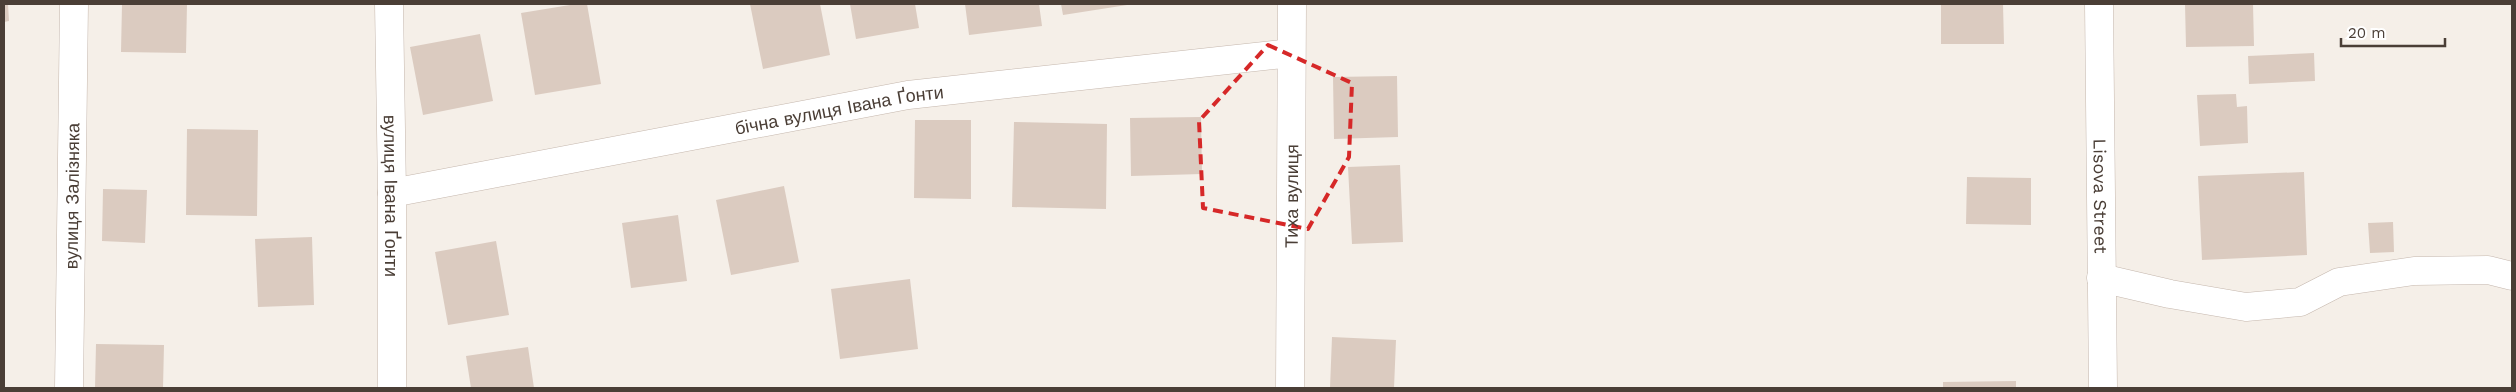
<svg xmlns="http://www.w3.org/2000/svg" width="2516" height="392" viewBox="0 0 2516 392" font-family="'Work Sans',sans-serif">
	<rect width="100%" height="100%" fill="#f5efe8"/>
	<path fill="#dbcbc0" d="M4,4H8L9,21L4,22Z
		M122,4H187L186,53L121,52Z
		M576,4H587L601,84L535,95L521,13Z
		M750,4H820L830,55L763,69Z
		M850,4H915L919,28L856,39Z
		M965,4H1039L1042,26L969,35Z
		M1061,4H1127V5L1063,15Z
		M1941,4H2003L2004,44H1941Z
		M2185,4H2253L2254,46L2186,47Z
		M480,34L493,101L423,115L410,47Z
		M2314,53L2315,81L2249,84L2248,56Z
		M1397,76L1398,137L1334,139L1333,77Z
		M2236,94L2237,107L2247,106L2248,143L2200,146L2197,95Z
		M1201,117L1202,174L1131,176L1130,118Z
		M915,120H971V199L914,198Z
		M1014,122L1107,124L1106,209L1012,207Z
		M187,129L258,130L257,216L186,215Z
		M1400,165L1403,242L1352,244L1348,167Z
		M2304,172L2307,255L2202,260L2198,176Z
		M1967,177L2031,178V225L1966,224Z
		M784,186L799,262L731,275L716,200Z
		M103,189L147,190L145,243L102,241Z
		M678,215L687,281L631,288L622,223Z
		M2393,222L2394,252L2370,253L2368,223Z
		M312,237L314,305L258,307L255,239Z
		M496,241L509,315L448,325L435,252Z
		M910,279L918,349L840,359L831,289Z
		M1332,337L1396,340L1394,388H1330Z
		M96,344L164,345L163,388H95Z
		M528,347L534,388H471L466,356Z
		M2016,381V388H1943V382Z"/>
	<g fill="none" stroke-linecap="round" stroke-linejoin="round">
		<g stroke="#c5b7ad" stroke-width="29">
			<g id="street">
				<path id="s1" d="M389,4L392,193V388"/>
				<path id="s2" d="M2099,4L2103,388"/>
				<path id="s3" d="M392,193L908,95L1291,53"/>
				<path d="M2101,278L2170,294L2246,307L2300,302L2339,282L2414,271L2488,270L2512,276"/>
				<path id="s4" d="M69,388L74,4"/>
				<path id="s5" d="M1290,388L1292,4"/>
			</g>
		</g>
		<use href="#street" stroke="#fff" stroke-width="28"/>
	</g>
	<path fill="none" stroke="#d62828" stroke-width="4" stroke-dasharray="10 6" stroke-linejoin="round" d="M1268,45L1352,83L1349,157L1308,229L1203,208L1199,121Z"/>
	<g text-anchor="middle" dominant-baseline="central" stroke-width="4" stroke-linejoin="round" paint-order="stroke">
		<g font-size="18" fill="#4a3e36" stroke="#fff">
			<text stroke="none"><textPath href="#s3" startOffset="455">бічна вулиця Івана Ґонти</textPath></text>
			<text stroke="none"><textPath href="#s4" startOffset="192">вулиця Залізняка</textPath></text>
			<text stroke="none"><textPath href="#s1" startOffset="192">вулиця Івана Ґонти</textPath></text>
			<text stroke="none"><textPath href="#s5" startOffset="192">Тиха вулиця</textPath></text>
			<text stroke="none"><textPath href="#s2" startOffset="192">Lisova Street</textPath></text>
		</g>
	</g>
	<rect width="2516" height="392" fill="none" stroke="#4a3e36" stroke-width="10"/>
	<path d="M2341 38v8h104v-8" fill="none" stroke="#4a3e36" stroke-width="2.5"/>
	<text x="2348" y="38" font-size="15" fill="#4a3e36" stroke="#ffffff" stroke-width="4" paint-order="stroke">20 m</text>
</svg>
